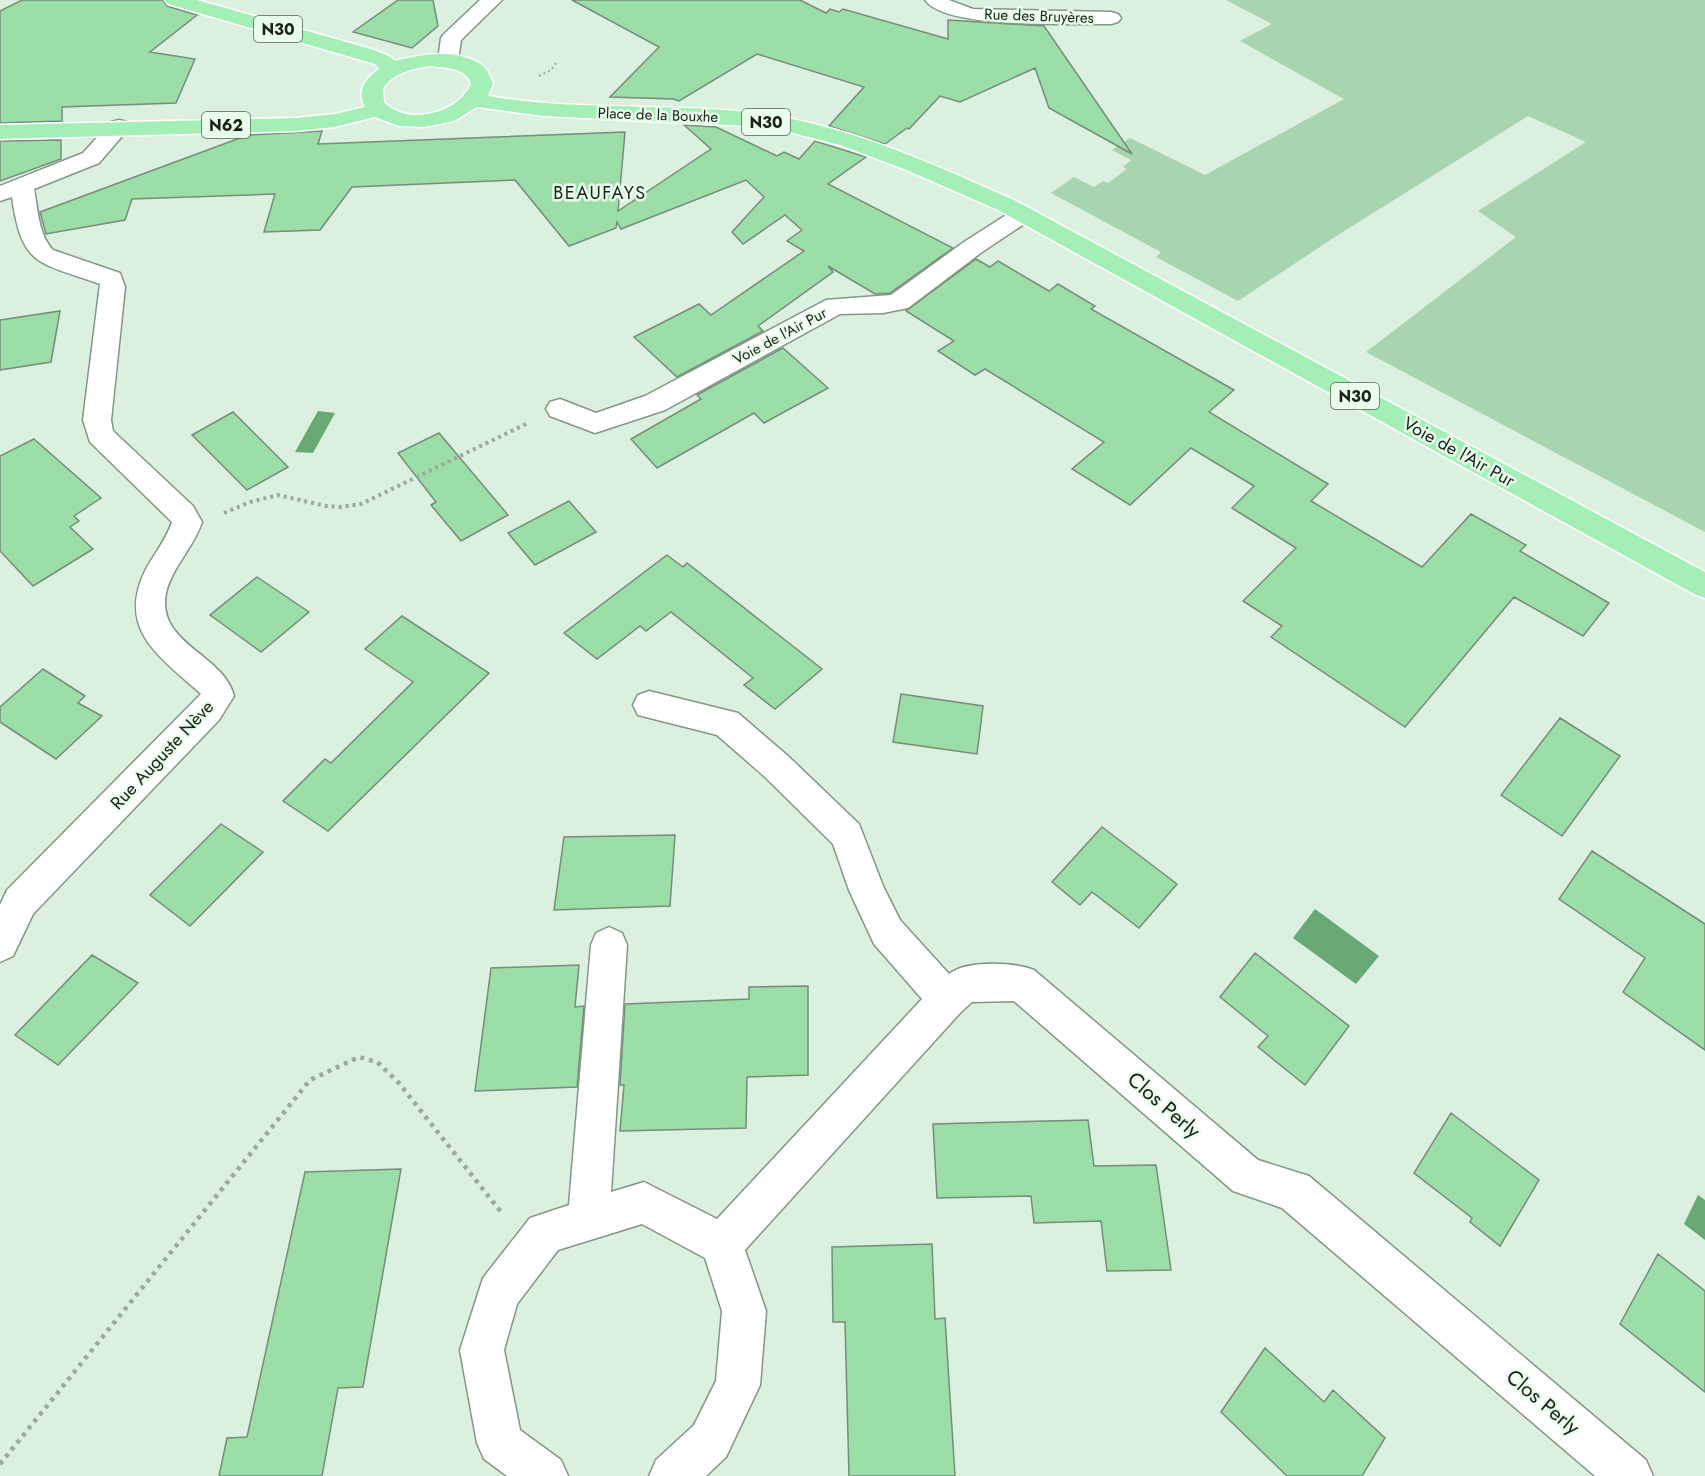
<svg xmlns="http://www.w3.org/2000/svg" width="1705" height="1476" viewBox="0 0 1705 1476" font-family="Jost,sans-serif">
	<rect width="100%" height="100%" fill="#dbf0de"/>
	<path fill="#a9d4b0" d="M1226,0H1705V532L1366,352L1516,237L1478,211L1586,142L1528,116L1338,235L1238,301L1156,257L1161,252L1051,193L1074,177L1094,187L1103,181L1108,183L1127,169L1123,167L1131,160L1112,150L1130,138L1205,175L1344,99L1240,41L1272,24Z"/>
	<path fill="#68a975" d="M318,411L335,413L313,453L295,452Z
		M1315,909L1379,956L1356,984L1293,938Z
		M1698,1195L1705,1200V1240L1684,1224Z"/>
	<path fill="#9cdea8" stroke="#788c7b" stroke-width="1.5" d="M22,0H163L167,6L197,15L150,52L195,59L176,103L62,107V121L0,123V11Z
		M398,0H433L438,26L412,48L353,32Z
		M572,0H800L826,13L830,9L839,12L843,9L948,39V20L1044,26L1132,154L1049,108L1035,68L960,102L940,96L909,129L907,128L885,144L829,126L864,87L757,54L679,101L673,99L610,97L659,47Z
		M684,125L716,127L777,156L784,152L799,159L815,141L866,157L828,184L953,248L890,293L875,294L828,266L833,272L758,326L763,331L677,377L634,337L699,304L711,315L804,251L787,241L802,230L785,215L743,244L732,232L764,197L746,180L621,229L617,222L616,228L569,246L515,180L352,187L320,230L264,232L275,194L132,199L125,220L46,234L40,212L248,135L322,131L318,144L625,132L618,211L711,149Z
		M61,140V159L0,181V141Z
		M976,259L990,267L998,261L1049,291L1058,284L1095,306L1091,309L1234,390L1209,412L1328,484L1311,501L1422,567L1471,514L1526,545L1520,551L1609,603L1583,636L1514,597L1405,727L1271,637L1282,626L1243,601L1296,548L1232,508L1254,486L1191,448L1130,505L1072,469L1104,442L985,369L975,375L938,351L954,341L906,311Z
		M60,311L51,362L0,370V320Z
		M783,348L828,388L764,423L754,413L657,468L631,439L701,399L697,395Z
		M233,412L288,467L247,490L192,435Z
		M439,433L508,515L461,541L431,505L436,502L398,453Z
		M34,439L101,498L74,516L79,521L70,527L93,549L33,586L0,551V456Z
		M569,501L596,532L535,565L508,533Z
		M667,555L683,567L687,563L822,669L775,709L744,685L753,678L671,612L646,631L640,626L597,659L564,633Z
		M257,577L309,612L261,652L210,615Z
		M402,616L489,673L328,831L283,801L325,759L331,763L413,682L365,649Z
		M43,669L85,696L78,703L102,716L56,759L0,722V707Z
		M901,694L983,706L977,754L893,742Z
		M1560,718L1620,756L1562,836L1501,795Z
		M221,824L263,852L190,926L150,895Z
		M1102,827L1177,884L1139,928L1092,892L1080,905L1052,882Z
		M675,835L670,906L554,910L564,837Z
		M1592,851L1705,924V1050L1623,992L1645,958L1559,899Z
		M1255,953L1349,1026L1305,1085L1258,1047L1268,1036L1220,997Z
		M92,955L138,983L58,1065L15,1035Z
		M579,965L575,1007L584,1006L577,1087L475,1091L491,968Z
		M808,986V1075L747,1077L746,1128L620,1131L624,1085H620L625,1004L749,999V987Z
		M1451,1113L1539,1180L1500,1246L1470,1222L1472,1218L1414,1173Z
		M1088,1120L1094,1166L1156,1165L1171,1270L1107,1271L1101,1221L1034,1223L1031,1196L937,1198L933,1124Z
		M401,1169L363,1387L338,1388L322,1476H219L227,1438L247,1437L305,1172Z
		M932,1244L935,1319L945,1318L955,1476H849L845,1322H833L832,1247Z
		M1658,1254L1705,1291V1392L1620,1324Z
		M1265,1348L1324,1402L1333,1390L1385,1438L1362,1476H1287L1221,1412Z"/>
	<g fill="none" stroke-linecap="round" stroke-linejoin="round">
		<g stroke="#839786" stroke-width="3">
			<path id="minor" d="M480,0H502L461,40L458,60L455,64L448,66L441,64L438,60L441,38L444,34Z
				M925,0H949L973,9L1111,12L1118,14L1121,18L1118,22L1111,24C1073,23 946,30 925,0Z
				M119,120L127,122L130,127L99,163L34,189C38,209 38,234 53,250L120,273L125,287L111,420L113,431L193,506L202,522C194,547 172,567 166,593C156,644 224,654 234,696L219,720L33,914L13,956L0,962V905L7,890L201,694C162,658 116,631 145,571C154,554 166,540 172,522L90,442L83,420L100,284C39,262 22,268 12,197L0,201V186L83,153L111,122Z
				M1022,208L1030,210L1034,215L1030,220L982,252L908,308L883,313L840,314L665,410L595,433L550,416L546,409L550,402L560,399L596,413L645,396L826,300L891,295L964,242L1014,210Z
				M649,691L738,713L789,757L859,824L883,886L900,920L949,974C966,960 1015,962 1034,970L1258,1160L1309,1176L1646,1460L1653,1476H1595L1282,1208L1233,1191L1014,1001L972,1002L960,1013L745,1250L766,1311L760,1385L726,1457L706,1476H649L656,1460L694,1425L716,1381L722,1311L705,1258L642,1224L558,1250L517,1304L504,1350L520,1430L561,1460L568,1476H507L484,1459L477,1443L460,1350L483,1278L530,1218L569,1205L591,945L596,933L609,927L622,933L627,945L611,1192L644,1182L717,1219L922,999L874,944L849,890L833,844L765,777L717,735L638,715L633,705L638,695Z"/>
		</g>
		<g stroke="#fff" stroke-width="3">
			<path id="major" d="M165,0H197L371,49L389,56L395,61C422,54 459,48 483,66C488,70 490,77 493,83L488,96C573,111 661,103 747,112C841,122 928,162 1014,200L1705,572V598L1694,594L998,210L904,169L840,145L781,130L747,126L543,116L477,107L454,121L424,127L399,126L375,117L335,127L296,131L0,139V125L296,118L335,114L365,107C356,91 366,78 379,69L375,64L168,4ZM429,66C445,68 464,67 471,83C460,113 407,127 384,102L383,89C392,73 412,69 429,66Z"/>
		</g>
		<path stroke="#9aaa9c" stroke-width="2" stroke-dasharray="2 3" stroke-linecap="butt" d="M539,76L551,70L556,63"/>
		<path stroke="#9aaa9c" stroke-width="4" stroke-dasharray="3 4" stroke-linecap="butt" d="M224,513L250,502L278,495L326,506L340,507L361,504L526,424"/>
		<path stroke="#9aaa9c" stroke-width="4.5" stroke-dasharray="4 5" stroke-linecap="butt" d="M0,1464L310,1080L359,1057L377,1062L398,1082L501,1212"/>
		<use href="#minor" fill="#fff" fill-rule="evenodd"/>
		<use href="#major" fill="#a3efb6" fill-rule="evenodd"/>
	</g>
	<g text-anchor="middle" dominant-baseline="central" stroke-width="5" stroke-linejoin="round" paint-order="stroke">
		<g font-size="15" fill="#1a211b" stroke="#e8feeb">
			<text transform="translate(1039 16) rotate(2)">Rue des Bruyères</text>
			<text transform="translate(658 115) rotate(2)">Place de la Bouxhe</text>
			<text transform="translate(780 336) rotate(-28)">Voie de l'Air Pur</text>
		</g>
		<g fill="#e8feeb" stroke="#586359" stroke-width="1.5">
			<rect x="254" y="16" width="48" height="26" rx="4.5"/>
			<rect x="742" y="109" width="48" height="26" rx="4.5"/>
			<rect x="202" y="112" width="48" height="26" rx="4.5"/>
			<rect x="1331" y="383" width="48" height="26" rx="4.5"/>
		</g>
		<g font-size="16" font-weight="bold" fill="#1a211b">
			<text x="278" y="29">N30</text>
			<text x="766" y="122">N30</text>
			<text x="226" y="125">N62</text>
			<text x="1355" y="396">N30</text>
		</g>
		<g font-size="18" letter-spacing="1.5" fill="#1a211b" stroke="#e8feeb">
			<text x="600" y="193">BEAUFAYS</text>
		</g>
		<g font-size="18" fill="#1a211b" stroke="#e8feeb">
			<text transform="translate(1459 452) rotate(29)">Voie de l'Air Pur</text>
			<text transform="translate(162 755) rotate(-47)">Rue Auguste Nève</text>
		</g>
		<g font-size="21" fill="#1a211b" stroke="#e8feeb">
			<text transform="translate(1164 1105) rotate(41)">Clos Perly</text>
			<text transform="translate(1543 1402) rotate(40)">Clos Perly</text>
		</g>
	</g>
</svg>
